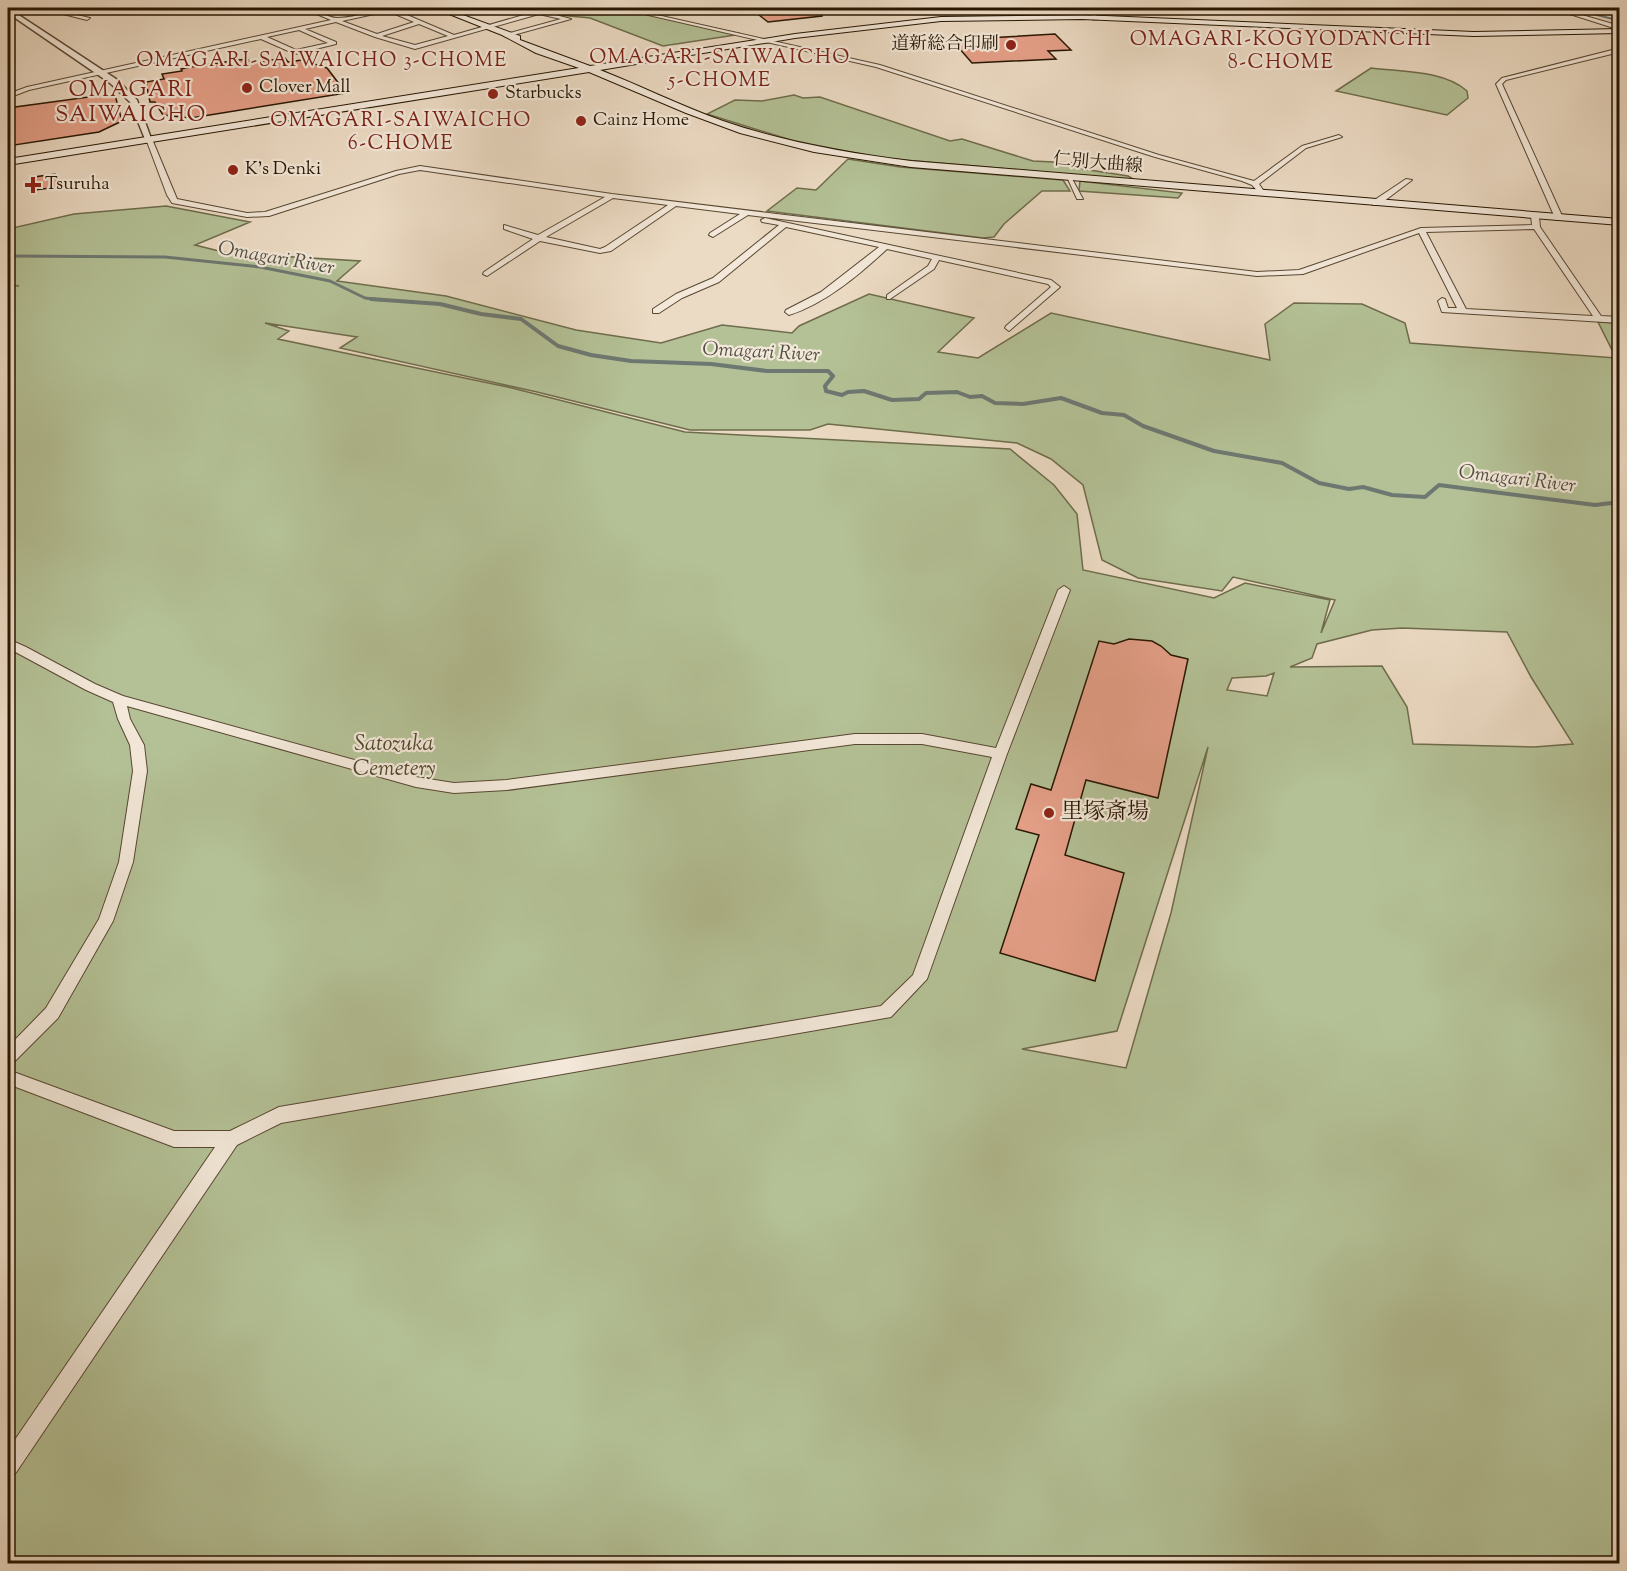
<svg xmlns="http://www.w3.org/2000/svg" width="1627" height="1571" viewBox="0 0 1627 1571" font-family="'Sorts Mill Goudy','Noto Serif JP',serif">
	<rect width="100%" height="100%" fill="#ecdbc4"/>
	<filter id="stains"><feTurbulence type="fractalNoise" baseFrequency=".00333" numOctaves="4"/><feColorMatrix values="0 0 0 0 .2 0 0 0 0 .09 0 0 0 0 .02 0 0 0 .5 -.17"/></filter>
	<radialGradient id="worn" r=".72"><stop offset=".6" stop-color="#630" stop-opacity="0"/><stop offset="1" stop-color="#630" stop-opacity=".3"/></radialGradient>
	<path fill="#b4c196" stroke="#6e6c4c" stroke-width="1.5" fill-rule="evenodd" d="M551,8H621L742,34L663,46L590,18L538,13Z
		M1371,68C1401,72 1444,70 1467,91L1468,98L1447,115L1336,91Z
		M794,95L803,98L820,97L950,141L962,139L1033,161L1073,163L1083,169L1128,176L1135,180L882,158L794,141L707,114L735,100L762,101Z
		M848,159L900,167L1063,180L1070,191H1042L1004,224L994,237L983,238L767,211L797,188L816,190Z
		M1080,181L1182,193L1178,198L1079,191Z
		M166,206L250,222L195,245L227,253L360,261L337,281L446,296L576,330L661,343L722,325L792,333L799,326L869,294L974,318L938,352L978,358L1051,313L1270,360L1265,324L1294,303L1362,304L1405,323L1410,343L1616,358L1598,322L1619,323V1563H8V285L19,286L8,284V229L74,214ZM265,323L357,337L340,348L537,392L690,430H810L828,424L1017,443L1051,459L1083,485L1102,560L1138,578L1222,591L1233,577L1335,600L1321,633L1330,600L1245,583L1214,598L1083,570L1077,514L1054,485L1010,449L685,432L512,388L278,339L289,331ZM1402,628L1507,632L1531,677L1573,744L1534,747L1413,744L1407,707L1382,666L1290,667L1312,658L1317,644L1372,630ZM1274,673L1267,696L1227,690L1232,678L1266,676ZM1208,747L1171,913L1126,1068L1022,1049L1117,1031Z"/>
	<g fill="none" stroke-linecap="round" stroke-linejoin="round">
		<path stroke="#6d7872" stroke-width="2" d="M1569,8L1613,19"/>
		<path stroke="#6d7872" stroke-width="3" d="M8,256L165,257L260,267L330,281L365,298L381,300"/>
		<path stroke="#6d7872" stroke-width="4" d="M371,299L440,304L481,314L521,319L558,346L591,355L631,361L711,364L767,371H828L833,376L825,386L826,391L842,395L848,392L864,391L892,400L919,399L926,393L957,392L970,397L982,396L995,403L1023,404L1061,398L1102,413L1124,415L1143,426L1214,451L1282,463L1319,483L1349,489L1363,487L1392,495L1425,497L1439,485L1595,505L1620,502"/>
	</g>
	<path fill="#e6a089" stroke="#271602" stroke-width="1.5" d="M750,8H821L822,16L768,22Z
		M1055,34L1071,50L1048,51L1056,59L972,63L952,40Z
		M285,58L288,62L302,60L327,68L346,93L191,118L163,115L155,102H150L146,82L164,79L162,74L182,71L181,69L191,67L239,60L248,59L250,63Z
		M103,95V97L115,95L122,121L99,132L8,146V108Z
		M55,174L58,187L35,190L34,177Z
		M1129,639L1152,641L1161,646L1171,655L1188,659L1158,798L1086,780L1065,855L1124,873L1095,981L1000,953L1039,835L1016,829L1031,784L1051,790L1099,641L1114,644Z"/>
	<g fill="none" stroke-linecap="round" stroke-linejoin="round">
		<g stroke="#584732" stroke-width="2">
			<path id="minor" d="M39,8H47L90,18L87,20Z
				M302,8C315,7 326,18 338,18C358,18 376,8 394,8L393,9L454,35L548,8H554L544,12L571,19L506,37L503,35L561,19L539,14L415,49L375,37L336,22L305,29L336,42V44L295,54L261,39L29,90L8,98V94L27,87L331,20ZM388,11L414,22L377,34L342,21ZM419,24L448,36L415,45L382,36ZM299,30L328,43L296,50L267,37Z
				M618,8H626L880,65L1159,155L1254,181L1302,146L1339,135L1342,137L1306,148L1259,184L1265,193L1261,195L1252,185L1242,181L1155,157L876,67Z
				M1551,8H1558L1620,26V30Z
				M1620,48V52L1506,80L1502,84L1563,218L1556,220L1496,84L1502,78Z
				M149,137L152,139L177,199L247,213L265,212L396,171L420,166L612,194L1257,272L1299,270L1421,228L1532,225L1531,216L1535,214L1539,216L1540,227L1601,316L1620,317V323L1442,312L1438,301L1442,298L1445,299L1448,308H1457L1419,233L1303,274L1257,276L748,215L713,237L709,235L710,233L740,214L676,206L611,251L600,253L540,241L487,276L483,274L484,272L533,239L504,229V225L538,235L605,197L420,170L399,174L269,216L247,217L172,203L167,195L146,139ZM613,198L668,205L605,247L600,249L546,237ZM1534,229L1593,316L1466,309L1426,232Z
				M1067,177H1071L1083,199H1077Z
				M1406,179L1412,180L1379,205H1373V201Z
				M765,218L1051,280L1060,287L1009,331L1005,328L1006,326L1051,287L1048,284L939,260L934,269L890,299H887V295L928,266L932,259L887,249C860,274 825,304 789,315L785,312L786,310L821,292L879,247L786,227L719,282L682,298L659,313H653V309L676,294L713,278L779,225L762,222L761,220Z
				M1064,586L1070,590L1007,754L927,979L891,1017L281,1123L237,1145L15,1474L8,1477V1450L215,1147H174L8,1084V1070L174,1131H230L279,1107L881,1006L913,975L992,757L922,744H855L507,790L454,793L416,787L127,706L130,719L144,745L147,771L133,862L113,921L58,1018L14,1062L8,1064V1047L46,1008L99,919L119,862L133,771L130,745L118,719L113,702L86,690L8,648V639L26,647L95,684L123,696L416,777L454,783L507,780L855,734H922L996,748L1058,590Z"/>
		</g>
		<g stroke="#584732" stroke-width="3">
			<path id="tertiary" d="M8,8L116,79L137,100L152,141L145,139L130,102L110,83L8,13Z
				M1089,8H1095L1097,19H1093Z"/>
		</g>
		<g stroke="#271602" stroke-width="2">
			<path id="secondary" d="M434,8H444L520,36V40L590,66L795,34L941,17L1082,15L1474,32L1620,29V33L1474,36L1082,19L941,21L795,38L600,70C641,86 681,106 723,121C784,142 847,153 911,161L1620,219V225L911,167L814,152L740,133L686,113L589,72L8,165V159L579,68L536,53L502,35Z"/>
		</g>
		<use href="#minor" fill="#f3e8d9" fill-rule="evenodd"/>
		<use href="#tertiary" fill="#f3e8d9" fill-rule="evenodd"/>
		<use href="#secondary" fill="#f3e8d9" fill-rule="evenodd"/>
	</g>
	<g fill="#8f2418" stroke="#f3e8d9" stroke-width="2">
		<circle cx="1011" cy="45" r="6"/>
		<circle cx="247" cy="88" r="6"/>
		<circle cx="493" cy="94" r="6"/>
		<circle cx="581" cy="121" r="6"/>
		<circle cx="233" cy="170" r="6"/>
		<path d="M30 176h6v6h6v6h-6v6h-6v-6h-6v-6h6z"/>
		<circle cx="1049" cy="813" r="6"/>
	</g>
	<g text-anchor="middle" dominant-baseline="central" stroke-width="4.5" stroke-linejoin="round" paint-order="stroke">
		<g font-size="18" fill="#271602" stroke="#f3e8d9" text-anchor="start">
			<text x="999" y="45" text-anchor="end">道新総合印刷</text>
			<text x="259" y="88">Clover Mall</text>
			<text x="505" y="94">Starbucks</text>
			<text x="593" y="121">Cainz Home</text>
			<text x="245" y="170">K's Denki</text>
			<text x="45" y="185">Tsuruha</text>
		</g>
		<g font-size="18" fill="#271602" stroke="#f3e8d9">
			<text transform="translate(1098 164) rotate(5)">仁別大曲線</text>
		</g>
		<g font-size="20" letter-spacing="1.5" fill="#7a1f14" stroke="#f3e8d9">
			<text x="1281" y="40">OMAGARI-KOGYODANCHI<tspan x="1281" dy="23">8-CHOME</tspan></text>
			<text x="720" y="58">OMAGARI-SAIWAICHO<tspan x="720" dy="23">5-CHOME</tspan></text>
			<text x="322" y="61">OMAGARI-SAIWAICHO 3-CHOME</text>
			<text x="401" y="121">OMAGARI-SAIWAICHO<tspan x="401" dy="23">6-CHOME</tspan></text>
		</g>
		<g font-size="20" font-style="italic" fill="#504f43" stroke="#f3e8d9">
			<text transform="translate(276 259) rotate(10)">Omagari River</text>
			<text transform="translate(761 353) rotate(3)">Omagari River</text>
			<text transform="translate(1517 480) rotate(7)">Omagari River</text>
		</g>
		<g font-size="22" letter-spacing="1.5" fill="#7a1f14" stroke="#f3e8d9">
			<text x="131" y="91">OMAGARI<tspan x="131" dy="25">SAIWAICHO</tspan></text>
		</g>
		<g font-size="22" font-style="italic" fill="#51492e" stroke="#f3e8d9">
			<text x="394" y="745">Satozuka<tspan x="394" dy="25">Cemetery</tspan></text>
		</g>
		<g font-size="22" fill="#271602" stroke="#f3e8d9" text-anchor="start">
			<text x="1061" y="813">里塚斎場</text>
		</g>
	</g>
	<rect width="1627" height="1571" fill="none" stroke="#ecdbc4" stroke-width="30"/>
	<rect x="9" y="9" width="1609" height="1553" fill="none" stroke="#271602" stroke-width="3"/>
	<rect x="15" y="15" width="1597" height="1541" fill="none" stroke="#271602" stroke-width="1.5"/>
	<rect width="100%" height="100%" filter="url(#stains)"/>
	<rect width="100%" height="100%" fill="url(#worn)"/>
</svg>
